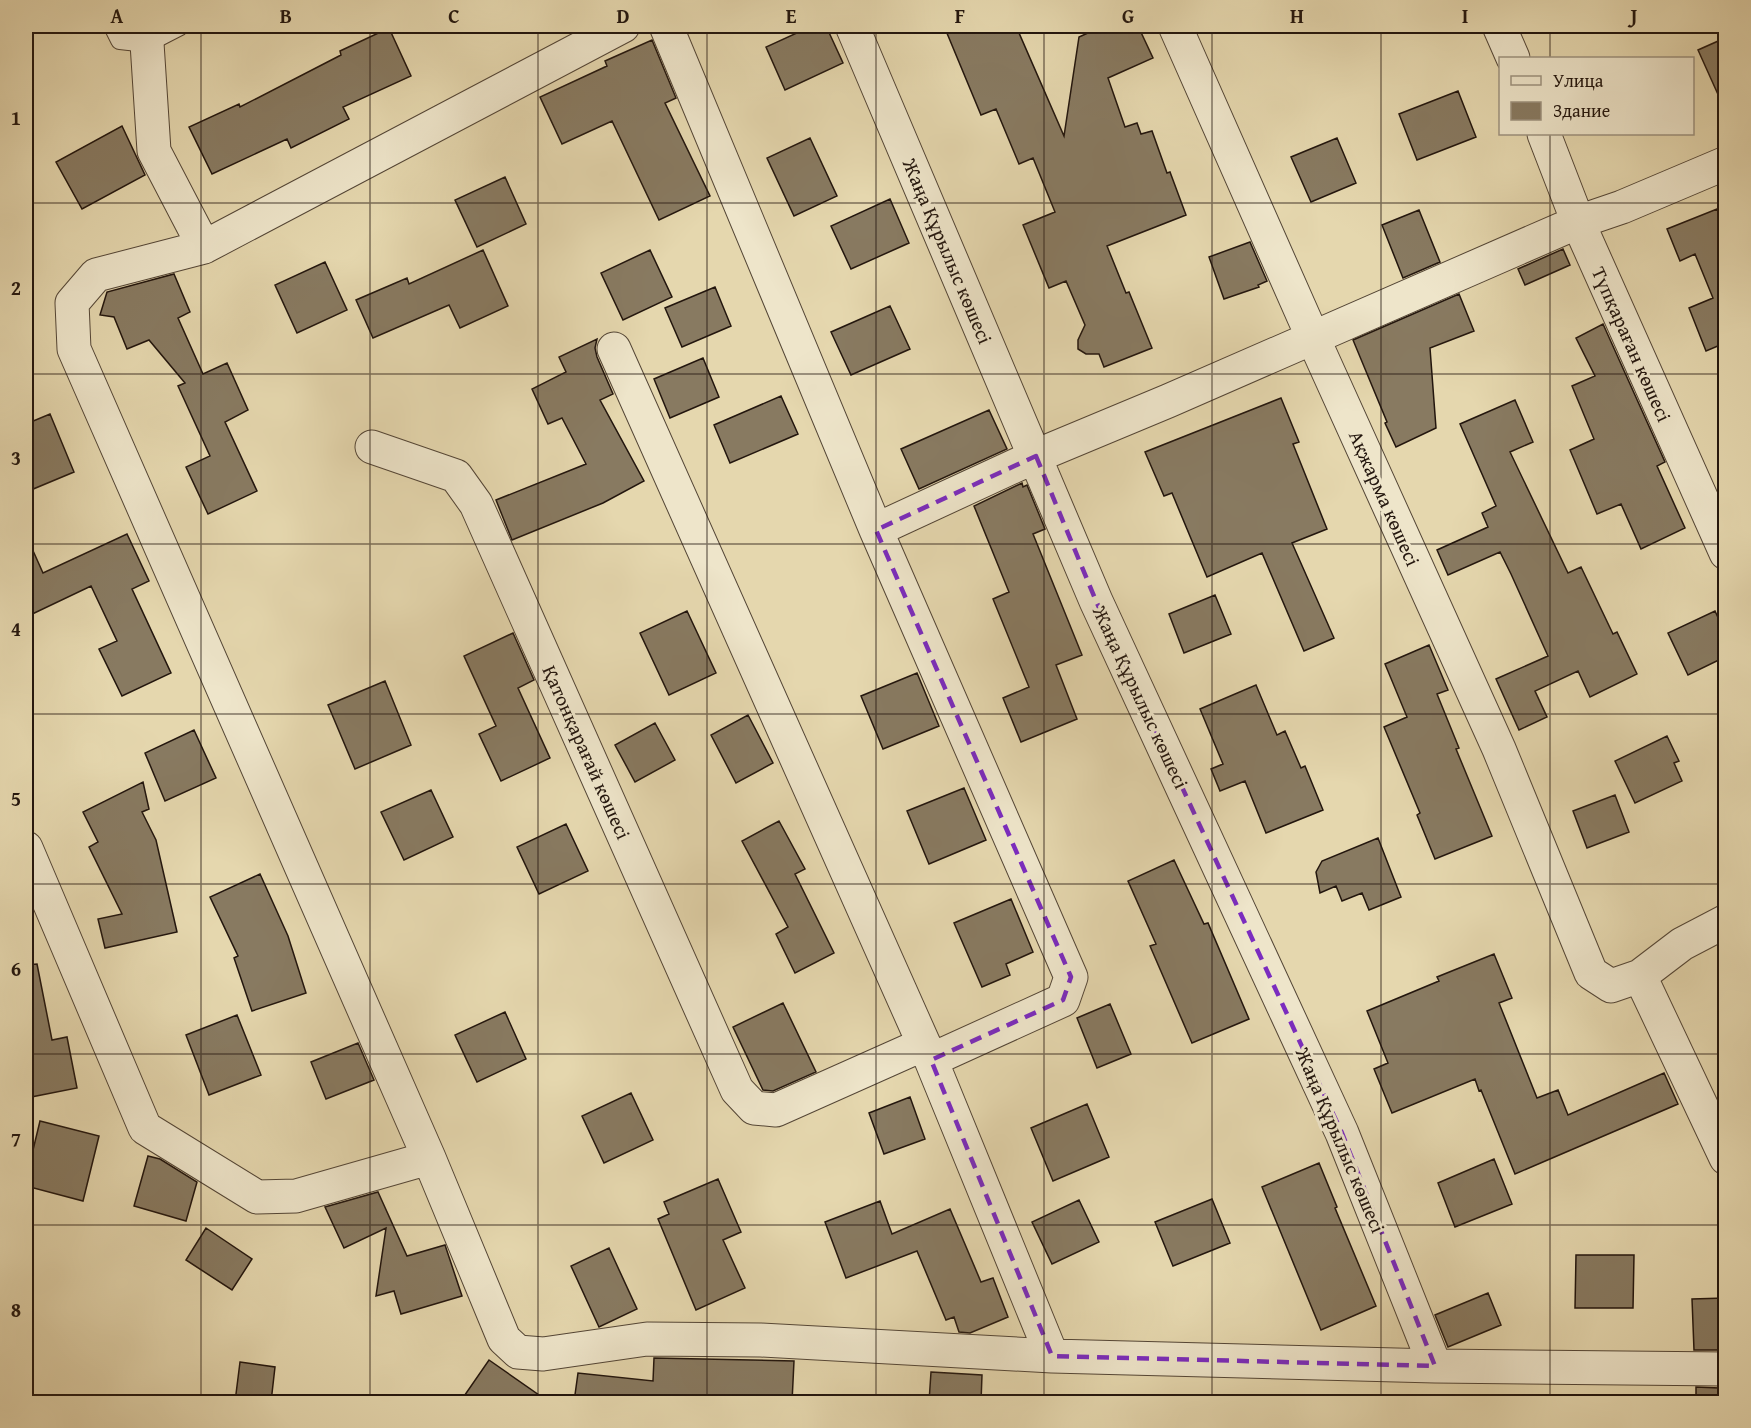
<svg xmlns="http://www.w3.org/2000/svg" width="1751" height="1428" viewBox="0 0 1751 1428" font-family="'Gentium Book Plus',serif">
	<rect width="100%" height="100%" fill="#e5d7ae"/>
	<filter id="stains"><feTurbulence type="fractalNoise" baseFrequency=".00333" numOctaves="4"/><feColorMatrix values="0 0 0 0 .2 0 0 0 0 .09 0 0 0 0 .02 0 0 0 .5 -.17"/></filter>
	<radialGradient id="worn" r=".72"><stop offset=".6" stop-color="#630" stop-opacity="0"/><stop offset="1" stop-color="#630" stop-opacity=".3"/></radialGradient>
	<path fill="#887a61" stroke="#23160e" stroke-width="1.5" d="M812,26H826L843,63L785,90L766,47Z
		M944,26H1016L1064,136L1079,37L1090,32L1088,26H1138L1153,58L1108,78L1125,127L1137,123L1141,134L1152,131L1167,173L1170,172L1186,215L1107,246L1126,293L1129,292L1152,348L1104,367L1099,354H1086L1078,349V340L1085,325L1066,281L1049,288L1023,225L1055,212L1033,158L1019,164L996,109L981,115Z
		M389,28L411,76L343,107L349,119L291,148L287,139L212,174L189,127L239,104L240,107L341,55L340,51Z
		M1725,38V110L1698,50Z
		M652,40L676,98L665,103L710,196L659,220L612,121L562,144L540,97L607,66L605,61Z
		M1458,91L1476,137L1417,160L1399,114Z
		M122,126L145,175L82,209L56,162Z
		M810,138L837,196L794,216L767,158Z
		M1337,138L1356,183L1311,202L1291,157Z
		M505,177L526,224L477,247L455,200Z
		M890,199L909,243L851,269L831,226Z
		M1717,209L1725,229V343L1706,351L1689,308L1713,298L1695,254L1680,261L1667,229Z
		M1419,210L1440,262L1403,278L1382,225Z
		M1250,242L1267,281L1258,285L1259,287L1224,299L1209,257Z
		M1563,249L1570,265L1525,285L1518,269Z
		M483,250L508,306L460,328L449,305L373,338L356,300L407,278L409,284Z
		M650,250L672,297L623,320L601,273Z
		M325,262L347,310L297,333L275,285Z
		M174,274L190,312L178,318L203,374L227,363L248,410L225,422L257,491L208,514L186,467L210,456L178,386L185,383L149,340L127,349L114,317L100,315L107,292Z
		M715,287L731,326L682,347L665,308Z
		M1459,294L1474,331L1430,348L1436,428L1396,447L1385,423L1387,422L1353,340Z
		M890,306L910,349L851,375L831,332Z
		M1603,324L1665,462L1657,466L1685,528L1641,549L1621,504L1597,514L1570,450L1594,439L1572,386L1595,376L1576,338Z
		M597,339L595,348L597,357L613,394L600,400L644,481L603,503L512,540L496,500L586,464L562,418L548,424L532,389L566,372L559,357Z
		M703,358L719,397L670,418L654,379Z
		M781,396L798,434L730,463L714,425Z
		M1281,398L1299,442L1293,444L1327,529L1292,543L1334,638L1304,651L1262,553L1207,577L1172,493L1164,496L1145,452Z
		M1515,400L1533,442L1510,452L1568,573L1581,567L1613,634L1617,632L1637,674L1590,697L1578,671L1535,691L1547,717L1519,730L1496,679L1548,656L1511,574L1500,552L1448,575L1437,550L1488,527L1482,513L1496,506L1460,424Z
		M989,410L1007,449L919,489L901,449Z
		M50,414L74,472L26,492V424Z
		M1022,483L1023,487L1027,485L1045,529L1033,534L1082,655L1056,665L1077,719L1021,742L1003,698L1029,687L993,599L1009,592L974,506Z
		M127,534L149,581L132,589L171,673L122,696L99,649L117,641L91,586L26,617V535L43,573Z
		M1215,595L1231,634L1184,653L1169,614Z
		M687,611L716,673L669,695L640,633Z
		M1715,611L1725,633V657L1688,675L1668,633Z
		M513,633L534,680L518,688L550,758L501,781L479,734L496,726L464,656Z
		M1429,645L1448,690L1437,694L1459,748L1456,749L1492,836L1435,859L1417,815L1420,813L1384,727L1407,717L1385,664Z
		M917,673L939,726L883,749L861,696Z
		M385,681L411,745L355,769L328,705Z
		M1256,685L1277,735L1285,731L1301,768L1305,766L1323,810L1266,833L1245,781L1220,791L1211,769L1223,764L1200,709Z
		M748,715L773,763L736,783L711,735Z
		M655,723L675,760L635,782L615,745Z
		M194,730L216,778L165,801L145,753Z
		M1667,736L1679,761L1674,763L1682,781L1635,803L1615,761Z
		M143,782L149,809L142,812L156,840L177,932L105,948L98,919L122,914L89,847L98,842L83,812Z
		M964,788L986,840L929,864L907,811Z
		M431,790L453,837L404,860L381,812Z
		M1615,795L1629,832L1587,848L1573,811Z
		M779,821L805,869L795,874L834,953L795,973L776,934L788,927L742,841Z
		M566,824L588,871L539,894L517,847Z
		M1378,838L1401,897L1369,910L1362,893L1342,901L1336,886L1320,893L1316,872L1322,861Z
		M1174,860L1204,924L1208,923L1249,1019L1192,1043L1150,946L1156,944L1128,881Z
		M260,874L288,936L306,993L252,1011L234,958L238,956L210,897Z
		M1011,899L1033,952L1006,964L1010,975L982,987L954,923Z
		M1494,954L1512,998L1499,1003L1537,1098L1558,1090L1568,1115L1664,1073L1678,1104L1515,1174L1481,1090L1479,1091L1475,1079L1392,1113L1374,1069L1388,1063L1367,1011L1439,981L1437,977Z
		M37,964L52,1040L67,1037L77,1088L26,1098V965Z
		M783,1003L816,1072L773,1091L763,1090L733,1027Z
		M1110,1004L1131,1054L1097,1068L1077,1018Z
		M505,1012L526,1059L477,1082L455,1035Z
		M237,1015L261,1075L209,1095L186,1035Z
		M358,1043L374,1080L326,1099L311,1062Z
		M631,1093L653,1140L604,1163L582,1116Z
		M910,1097L925,1139L884,1154L869,1113Z
		M1087,1104L1109,1157L1053,1181L1031,1128Z
		M40,1121L99,1136L83,1201L26,1186V1179Z
		M148,1156L160,1159L197,1182L186,1221L134,1206Z
		M1494,1159L1512,1204L1455,1227L1438,1183Z
		M1319,1163L1337,1207L1335,1208L1376,1306L1321,1330L1262,1187Z
		M718,1179L741,1232L723,1240L745,1288L696,1310L658,1219L669,1214L664,1202Z
		M378,1192L407,1256L445,1245L462,1296L401,1314L394,1291L376,1296L386,1228L344,1248L325,1207Z
		M1212,1199L1230,1243L1173,1266L1155,1222Z
		M1079,1200L1099,1242L1052,1264L1032,1222Z
		M880,1201L892,1234L950,1209L981,1282L993,1278L1008,1317L970,1333L959,1332L954,1317L946,1320L917,1251L846,1278L825,1222Z
		M206,1228L252,1259L232,1290L186,1260Z
		M609,1248L637,1309L599,1327L571,1266Z
		M1576,1255H1634L1633,1308H1575Z
		M1488,1293L1501,1325L1448,1347L1435,1315Z
		M1725,1298V1350H1694L1692,1299Z
		M654,1358L794,1361L792,1402L704,1399L703,1402H574L578,1373L653,1381Z
		M489,1360L549,1402H460Z
		M240,1362L275,1367L271,1402H235Z
		M931,1372L982,1375L981,1402H929Z
		M1696,1387L1719,1388L1717,1402H1696Z"/>
	<g fill="none" stroke-linecap="round" stroke-linejoin="round">
		<g stroke="#544636" stroke-width="20">
			<path id="service" d="M113,26L120,40L147,43L180,26"/>
		</g>
		<g stroke="#544636" stroke-width="35">
			<path id="minor" d="M623,26L204,247L96,275L72,303L74,349L429,1158L504,1339L518,1352L543,1354L647,1339L761,1340L1052,1356L1435,1366L1726,1369
				M666,26L876,530L1071,977L1063,1000L931,1060
				M852,26L1096,601L1342,1133L1435,1366
				M1175,26L1313,338L1499,749L1591,973L1611,986L1640,976L1682,944L1726,921
				M1499,26L1513,58
				M147,43L154,151L204,247
				M1544,134L1578,222L1726,553
				M614,349L931,1060L1052,1356
				M372,447L456,476L476,504L737,1090L754,1108L776,1110L924,1044
				M876,530L1036,456L1168,401L1578,222L1622,207L1726,163
				M26,848L145,1128L257,1197L296,1196L429,1158
				M1640,976L1726,1158"/>
		</g>
		<use href="#service" stroke="#eee5ca" stroke-width="18"/>
		<use href="#minor" stroke="#eee5ca" stroke-width="33"/>
	</g>
	<path fill="none" stroke="#7b2cbf" stroke-width="4.5" stroke-dasharray="12 8" stroke-linejoin="round" d="M1036,456L1096,601L1342,1133L1435,1366L1052,1356L931,1060L1063,1000L1071,977L876,530Z"/>
	<path fill="none" stroke="#23160e" stroke-width="1.5" stroke-opacity="0.55" d="M201,26V1402M370,26V1402M538,26V1402M707,26V1402M876,26V1402M1044,26V1402M1212,26V1402M1381,26V1402M1550,26V58M1550,134V1402M26,203H1726M26,374H1726M26,544H1726M26,714H1726M26,884H1726M26,1054H1726M26,1225H1726"/>
	<g text-anchor="middle" dominant-baseline="central" stroke-width="6" stroke-linejoin="round" paint-order="stroke">
		<g font-size="20" fill="#23160e" stroke="#eee5ca">
			<text transform="translate(948 251) rotate(67)">Жаңа Құрылыс көшесі</text>
			<text transform="translate(1632 344) rotate(66)">Түпқараған көшесі</text>
			<text transform="translate(1385 498) rotate(66)">Ақжарма көшесі</text>
			<text transform="translate(1141 697) rotate(65)">Жаңа Құрылыс көшесі</text>
			<text transform="translate(587 752) rotate(66)">Қатонқарағай көшесі</text>
			<text transform="translate(1341 1140) rotate(67)">Жаңа Құрылыс көшесі</text>
		</g>
	</g>
	<rect width="1751" height="1428" fill="none" stroke="#e5d7ae" stroke-width="66"/>
	<rect x="1499" y="57" width="195" height="78" fill="#eee5ca" stroke="#9d927f" stroke-width="1.5"/>
	<rect x="1511" y="76" width="30" height="9" fill="#eee5ca" stroke="#9d927f" stroke-width="1.5"/>
	<text x="1553" y="87" font-size="18" fill="#23160e">Улица</text>
	<rect x="1511" y="102" width="30" height="18" fill="#887a61" stroke="#9d927f" stroke-width="1.5"/>
	<text x="1553" y="117" font-size="18" fill="#23160e">Здание</text>
	<rect x="33" y="33" width="1685" height="1362" fill="none" stroke="#23160e" stroke-width="2"/>
	<g font-size="20" text-anchor="middle" font-weight="bold" fill="#23160e">
		<text x="117" y="23">A</text>
		<text x="286" y="23">B</text>
		<text x="454" y="23">C</text>
		<text x="623" y="23">D</text>
		<text x="791" y="23">E</text>
		<text x="960" y="23">F</text>
		<text x="1128" y="23">G</text>
		<text x="1297" y="23">H</text>
		<text x="1465" y="23">I</text>
		<text x="1634" y="23">J</text>
		<text x="16" y="125">1</text>
		<text x="16" y="295">2</text>
		<text x="16" y="465">3</text>
		<text x="16" y="636">4</text>
		<text x="16" y="806">5</text>
		<text x="16" y="976">6</text>
		<text x="16" y="1146">7</text>
		<text x="16" y="1317">8</text>
	</g>
	<rect width="100%" height="100%" filter="url(#stains)"/>
	<rect width="100%" height="100%" fill="url(#worn)"/>
</svg>
